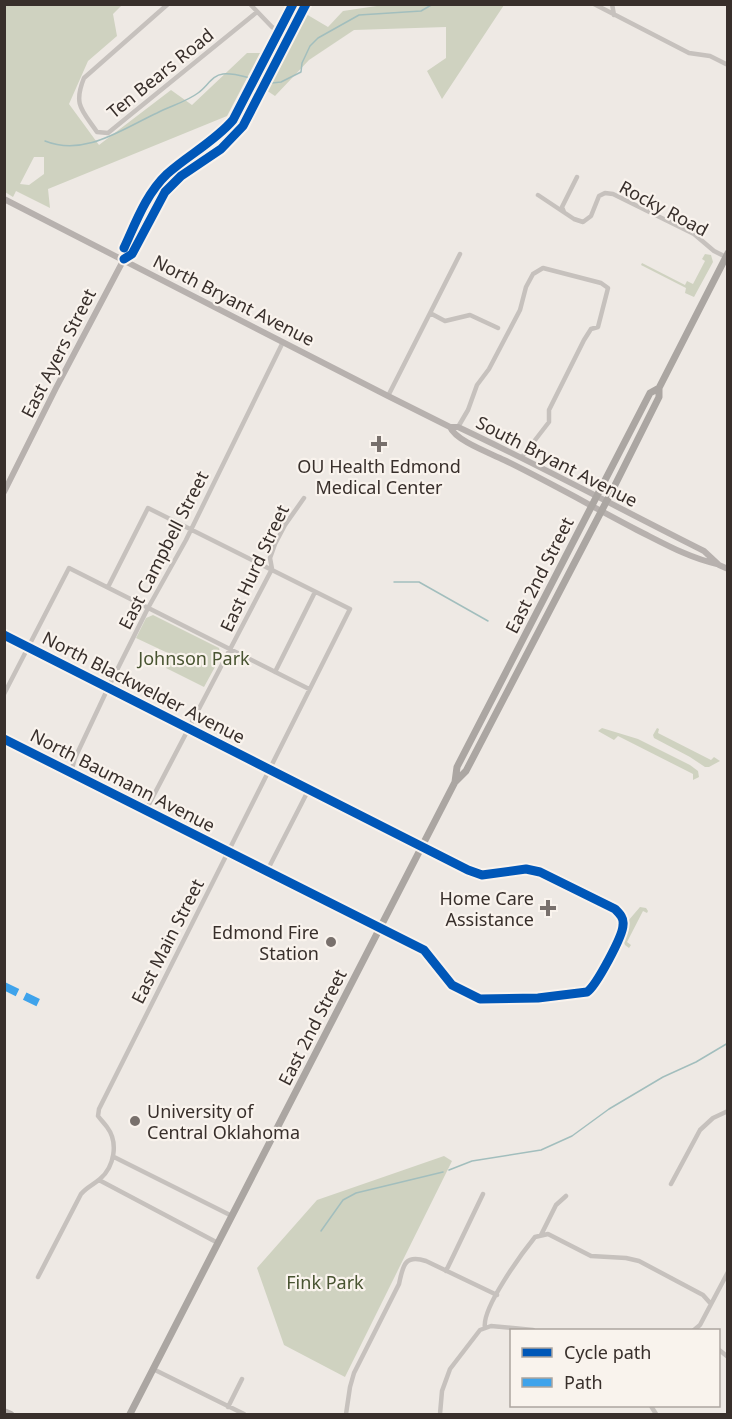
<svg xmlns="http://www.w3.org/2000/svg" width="732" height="1419" viewBox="0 0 732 1419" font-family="'Noto Sans',sans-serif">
	<rect width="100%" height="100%" fill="#eee9e4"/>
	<path fill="#cfd2c0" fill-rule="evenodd" d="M5,4L122,5L113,14L117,36L88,61L69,104L99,145L171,90L192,105L247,53H260L227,116L48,189L50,208L16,191L13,197L5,192ZM34,157H44V174L29,185L20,184Z
		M390,4L504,5L442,99L427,71L446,58V27L354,30L309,60L275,96L266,90L306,14L328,27L343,11Z
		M705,254L711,255L713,262L694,297L685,293L686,288L641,265L642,263L685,285L687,281L693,284L705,261L702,259Z
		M153,615L219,648L221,656L204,687L166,668L172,655L136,638L146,618Z
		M602,728L638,739L690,765L698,771L699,777L693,780V774L618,736L614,740L598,731Z
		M657,728L659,729L658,733L711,760L714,757L720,761L709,767H705L690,757L654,738L653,735Z
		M640,907L646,908L648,911L647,913L643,911L627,942L631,945L629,948L625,945L623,940L628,921Z
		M444,1156L452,1161L345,1377L284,1345L257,1268L317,1200Z"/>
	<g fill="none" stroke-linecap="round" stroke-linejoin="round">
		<path stroke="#a2bebd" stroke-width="1.5" d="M272,83L281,82L301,72L302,63L310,46L318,38L359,15L421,11L433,4
			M45,141C85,157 122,129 157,113C170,106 186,102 198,93C207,87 212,75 223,74C232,73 242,76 250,78
			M394,582H419L488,621
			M449,1170L472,1161L541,1150L572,1136L609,1109L663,1077L696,1062L728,1043
			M321,1231L343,1200L356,1193L443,1172"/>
		<path stroke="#c6c1bd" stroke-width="4.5" d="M168,4L84,78C73,105 82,110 97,132L108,133L257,12
			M250,4L272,27L289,37
			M594,4L689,53L710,56L728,65
			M612,4L614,15
			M538,195L574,219L583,222L591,216L599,196L605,193L613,194L694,234L714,251L726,257
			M564,212L562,207L577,177
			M430,313L445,321L470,315L498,328
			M388,396L460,254
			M458,427L468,410L477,385L489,369L520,310L526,287L533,274L543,268L601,283L608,288L607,292L598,327L591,329L584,340L549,410V422L522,457
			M275,672L315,592
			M4,694L69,568L309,689
			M71,772L75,758L108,688L148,608L186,540L283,342
			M146,810L272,569L270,558L275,544L285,525L304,498
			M267,871L309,789
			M380,927C394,935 413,941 425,951C437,961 442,977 454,987C484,1010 544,997 581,994L594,986L623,930L622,917L615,909L540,872L526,869L482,875L421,847
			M114,1157L232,1216
			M99,1180L218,1243
			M671,1184L700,1130L713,1118L728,1111
			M541,1235L556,1205L566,1196
			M446,1271L483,1194
			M38,1277L81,1194C87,1187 93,1185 100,1179C114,1167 119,1143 107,1127C104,1123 101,1120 98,1116L99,1109L350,609L148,508L108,587
			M485,1328C481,1309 522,1253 535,1237L548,1234L591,1256L626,1258L639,1261L703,1295L711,1304
			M694,1330L700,1325L728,1272
			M718,1349L728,1357
			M153,1369L244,1414
			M651,1406L656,1414
			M228,1407L242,1379
			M346,1414L350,1387L354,1373L399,1284C403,1266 404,1254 426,1261L497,1295
			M440,1414L442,1391L450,1369L480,1330L491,1326L533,1330"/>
		<path stroke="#b7b1ae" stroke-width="6" d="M4,199L388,396L450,427H458C541,466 622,510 704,551L719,565L728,569
			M124,259L132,254L165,192L181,176L221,149L243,126L306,4
			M450,427C456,441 490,453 504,460C549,482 593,507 637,530C663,543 689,558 717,564
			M4,492L56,388L124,259V249L149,197L158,184L175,168L219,136L233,120L293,4
			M4,635L421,847
			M4,739L380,927
			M4,1411L11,1414"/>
		<path stroke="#aba6a2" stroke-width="7" d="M455,782L457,767L650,393L659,388L728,253
			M130,1414L455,782L466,771L615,485L659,397V388"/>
		<path stroke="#3fa3eb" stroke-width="8" stroke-dasharray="15 8" stroke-linecap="butt" d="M4,986L39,1003"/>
		<g stroke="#f9f3ed" stroke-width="13">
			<path id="cycleway" d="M124,248C136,222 146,194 167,174C188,155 214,142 233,120L293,4
				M124,259L132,254L165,192L181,176L221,149L243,126L306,4
				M4,635L468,870L482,875L526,869L540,872L615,909C620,914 624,918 623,925C623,936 596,986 587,992L538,998L480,999L452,985L424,950L4,739"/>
		</g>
		<use href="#cycleway" stroke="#0057b8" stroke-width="9"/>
	</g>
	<g fill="#78706c" stroke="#f9f3ed" stroke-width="2">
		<path d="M376 435h6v6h6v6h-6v6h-6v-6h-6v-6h6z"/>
		<path d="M545 899h6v6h6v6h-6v6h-6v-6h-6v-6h6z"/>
		<circle cx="331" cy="942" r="6"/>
		<circle cx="135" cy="1121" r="6"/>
	</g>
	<g text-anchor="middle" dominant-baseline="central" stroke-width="4.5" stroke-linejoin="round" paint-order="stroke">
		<g font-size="18" fill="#382f2b" stroke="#f9f3ed">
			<text transform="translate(160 73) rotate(-39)">Ten Bears Road</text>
			<text transform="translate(664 208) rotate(28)">Rocky Road</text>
			<text transform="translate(234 300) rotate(27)">North Bryant Avenue</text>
			<text transform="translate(58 353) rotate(-63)">East Ayers Street</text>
			<text transform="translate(557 461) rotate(27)">South Bryant Avenue</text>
			<text transform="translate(163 550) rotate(-63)">East Campbell Street</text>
			<text transform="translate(254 568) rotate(-65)">East Hurd Street</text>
			<text transform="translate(539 575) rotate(-63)">East 2nd Street</text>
			<text transform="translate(144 687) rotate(27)">North Blackwelder Avenue</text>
			<text transform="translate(123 780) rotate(27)">North Baumann Avenue</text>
			<text transform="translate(167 941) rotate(-63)">East Main Street</text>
			<text transform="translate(312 1027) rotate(-63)">East 2nd Street</text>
		</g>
		<g font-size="18" fill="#382f2b" stroke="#f9f3ed" text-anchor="end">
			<text x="379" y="466" text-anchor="middle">OU Health Edmond<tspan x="379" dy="21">Medical Center</tspan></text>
			<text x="534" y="898">Home Care<tspan x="534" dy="21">Assistance</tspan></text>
			<text x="319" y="932">Edmond Fire<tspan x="319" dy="21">Station</tspan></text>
			<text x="147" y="1111" text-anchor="start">University of<tspan x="147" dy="21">Central Oklahoma</tspan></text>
		</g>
		<g font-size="18" fill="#485431" stroke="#f9f3ed">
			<text x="194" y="658">Johnson Park</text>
			<text x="325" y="1282">Fink Park</text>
		</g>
	</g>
	<rect width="732" height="1419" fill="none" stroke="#382f2b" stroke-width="12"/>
	<rect x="510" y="1329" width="210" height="78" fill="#f9f3ed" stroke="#aca59f" stroke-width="1.5"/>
	<rect x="522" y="1348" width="30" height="9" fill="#0057b8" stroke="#aca59f" stroke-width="1.5"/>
	<text x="564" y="1359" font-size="18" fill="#382f2b">Cycle path</text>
	<rect x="522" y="1378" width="30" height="9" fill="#3fa3eb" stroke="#aca59f" stroke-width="1.5"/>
	<text x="564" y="1389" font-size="18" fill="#382f2b">Path</text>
</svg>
